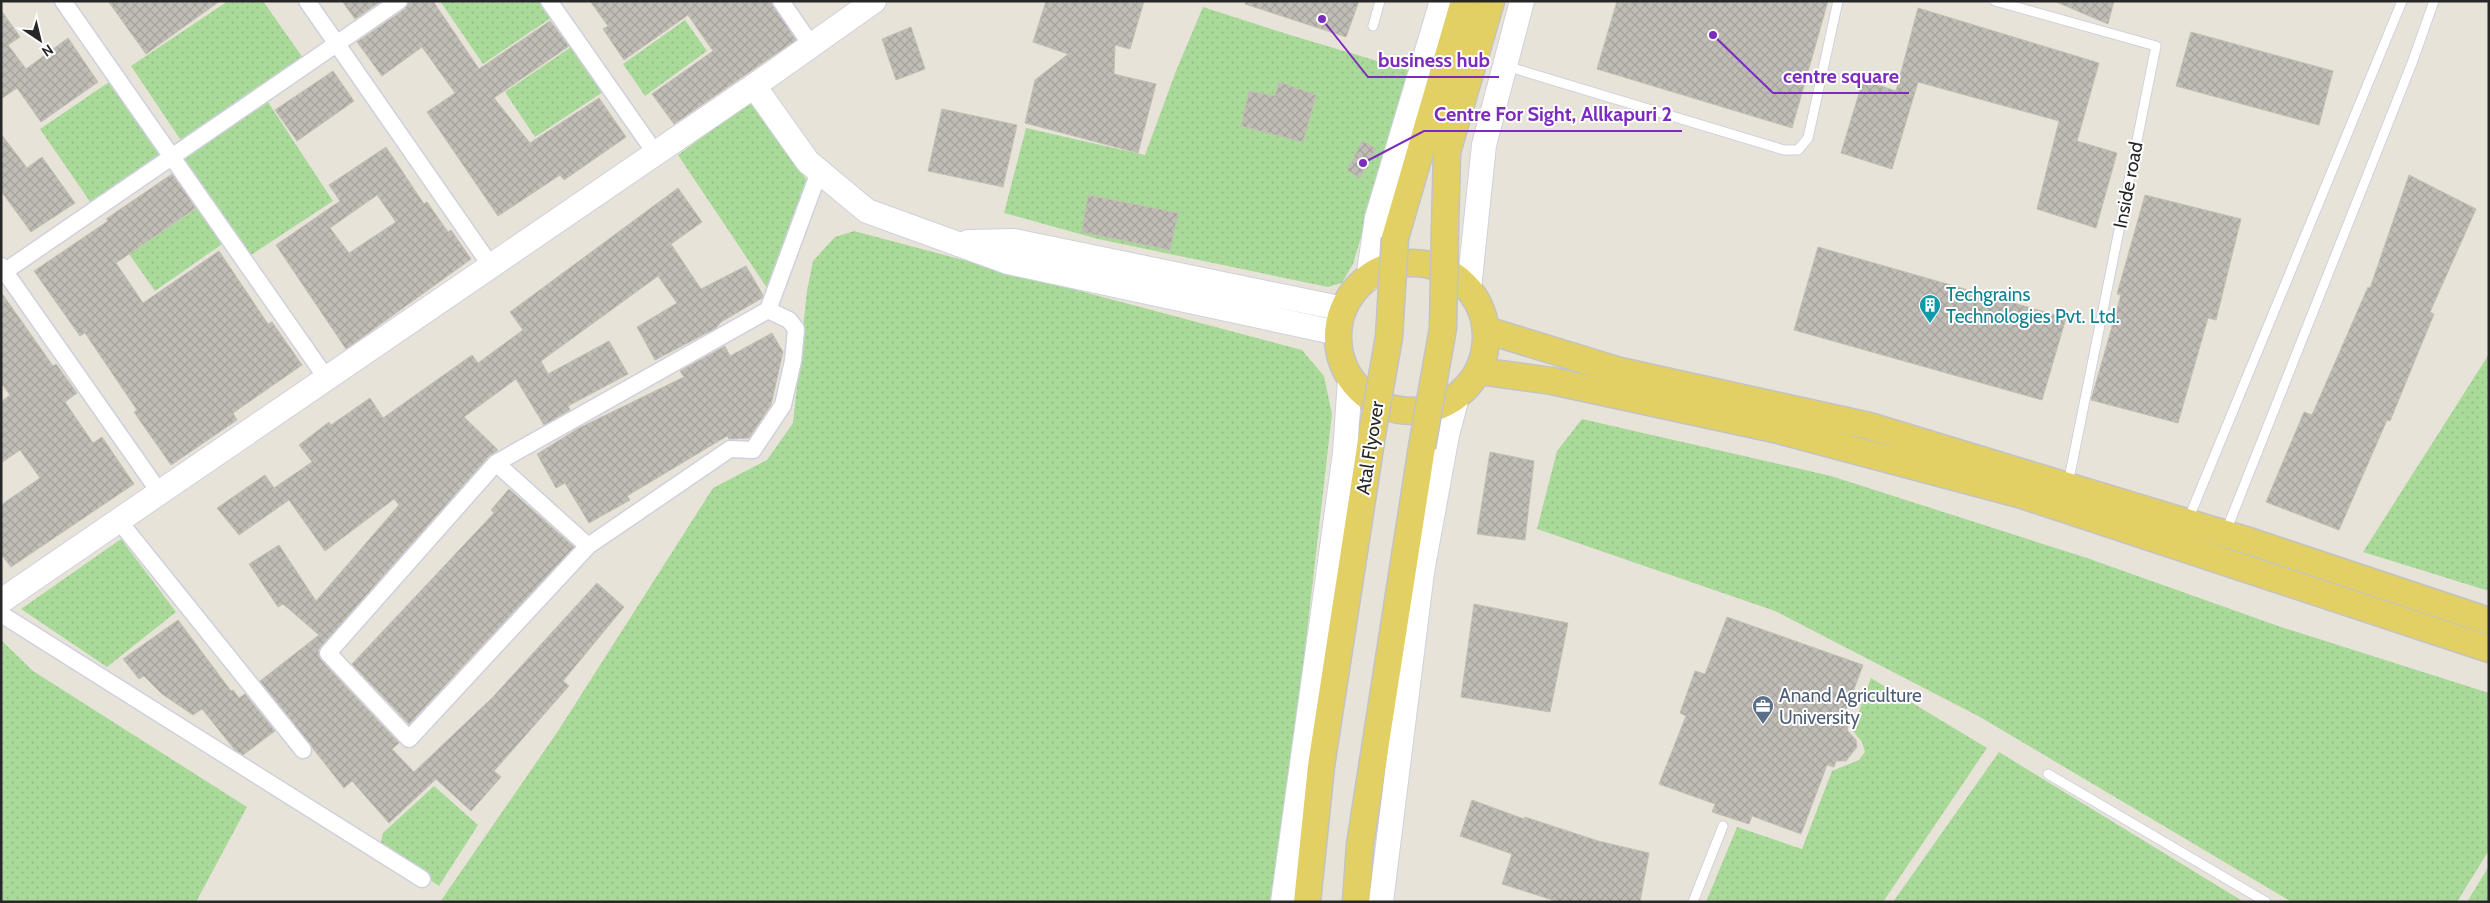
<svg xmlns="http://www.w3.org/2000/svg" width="2490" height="903" viewBox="0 0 2490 903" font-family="Cabin,sans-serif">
	<defs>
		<pattern id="grass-dots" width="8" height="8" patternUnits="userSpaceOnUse" patternTransform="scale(1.25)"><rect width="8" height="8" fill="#aada9a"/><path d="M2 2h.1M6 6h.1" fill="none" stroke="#92bb85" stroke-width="1.8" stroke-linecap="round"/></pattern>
		<pattern id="building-cross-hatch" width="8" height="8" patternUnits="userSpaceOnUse" patternTransform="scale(1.25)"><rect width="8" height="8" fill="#c0bdb6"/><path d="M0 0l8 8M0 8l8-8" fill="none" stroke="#a5a29c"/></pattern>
	</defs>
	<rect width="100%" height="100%" fill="#e8e3d9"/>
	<path fill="url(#grass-dots)" d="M228,1H263L303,58L182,142L131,66Z
		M440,1H539L551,18L483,64Z
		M1203,7L1290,35L1411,71L1353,264L1342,283L1328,287L1098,239L1004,213L1026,128L1145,155L1176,71Z
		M685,20L707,51L645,96L623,64Z
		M571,47L603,92L535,137L505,92Z
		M112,80L164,157L93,206L40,129Z
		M751,101L808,182L767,288L678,155Z
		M268,102L333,201L248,257L180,159Z
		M200,206L225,242L155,291L129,254Z
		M854,231L1302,350L1324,376L1332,414L1276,902H440L558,731L713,488L767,460L793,423L807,291L813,261L835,237Z
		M2489,354V591L2363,552Z
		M1582,419L1831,476L2087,558L2281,627L2489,693V850L2457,902H2292L1980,717L1775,611L1537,529L1557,451Z
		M121,539L176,612L107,667L21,609Z
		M1,640L33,671L247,807L196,902H1Z
		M1871,678L1987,748L1883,902H1706L1737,827L1802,849L1832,771L1859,760L1865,752L1862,742L1852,730Z
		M1999,752L2244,902H1893Z
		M434,786L478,825L439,886L380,845L383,833Z
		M2489,866V902H2467Z"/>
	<path fill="url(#building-cross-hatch)" stroke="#c3bfb3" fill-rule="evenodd" d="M108,1H220L146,54Z
		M342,1H381L355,19Z
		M409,1H433L479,69L550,21L569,46L494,98L530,143L599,98L626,137L564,180L560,175L498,216L427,112L455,93L422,47L382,76L357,42L405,9Z
		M590,1H771L796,40L674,124L652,94L713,51L688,15L624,60L603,29L608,26Z
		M1046,1H1144L1130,49L1115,45L1114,74L1156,84L1138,153L1025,123L1035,80L1068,54L1033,42Z
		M1246,1H1359L1346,37L1245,4Z
		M1617,1H1828L1792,128L1597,69Z
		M2054,1H2114L2108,24Z
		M1918,8L2099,63L2077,141L2117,153L2096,228L2037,209L2059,121L1918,82L1892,169L1841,153L1863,80L1896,91Z
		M1,10L20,37L8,45L26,69L68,38L98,82L41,122L17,88L1,99Z
		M911,27L925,69L896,80L882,39Z
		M2191,32L2333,71L2319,125L2176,86Z
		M333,71L354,101L297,141L275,110Z
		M1279,82L1316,95L1303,142L1241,126L1249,91L1275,96Z
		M942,109L1017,125L1003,187L928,171Z
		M1,134L27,168L42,157L75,203L31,232L1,191Z
		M1363,141L1376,149L1360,178L1347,170Z
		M386,147L424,204L427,202L448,232L451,230L471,259L346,349L276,245L340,201L329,185ZM377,195L396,222L349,253L330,228Z
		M172,174L196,208L116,263L143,303L219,251L268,324L272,322L302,365L233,413L237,420L171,465L134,412L137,410L85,333L80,336L34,271L108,221L106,219Z
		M2409,175L2476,209L2430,312L2434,314L2390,421L2387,420L2339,530L2266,502L2304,412L2312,415L2368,287L2370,288Z
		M678,188L702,222L671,244L701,289L746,266L763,295L762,298L721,322L716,328L655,360L637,327L677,303L658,276L541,361L548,374L609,341L628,374L568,406L570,410L544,425L516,379L464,417L498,450L489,456L318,650L321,660L399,743L392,749L414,772L493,697L597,583L624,607L563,681L569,686L494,771L501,777L471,811L436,779L389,823L352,781L344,788L260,681L319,635L283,604L278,607L249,564L279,545L316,601L399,505L394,499L325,551L289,500L239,535L217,508L265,475L274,488L312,462L299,445L329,422L331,425L370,398L383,418L472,355L478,363L523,330L510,312Z
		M1088,195L1178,213L1170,250L1082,232Z
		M2145,195L2241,219L2216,320L2208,318L2178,423L2091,400L2121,295L2117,294Z
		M1818,247L2066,318L2042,400L1794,330Z
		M1,292L53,366L56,364L77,393L65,402L93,443L102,437L134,484L11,567L1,554V505L40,478L20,450L1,463V402L10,395L1,383Z
		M772,333L783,352L771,405L749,438L729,439L727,436L627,496L630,500L589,523L565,483L556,488L537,454L579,428L684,377L680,371L725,346L730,356Z
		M1490,452L1534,461L1525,540L1477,534Z
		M509,489L574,547L409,724L352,664L494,513L491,510Z
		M1474,604L1568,623L1550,712L1461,697Z
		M1727,617L1863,665L1841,724L1848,727L1847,730L1856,740L1857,747L1846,761H1836L1834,767L1827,765L1801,834L1752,816L1749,824L1712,812L1715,804L1659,784L1686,716L1680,713L1695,671L1705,674Z
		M178,620L231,691L233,690L239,698L245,694L275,731L243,755L235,750L202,709L193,715L162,694L144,676L139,679L123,659Z
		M1472,800L1524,819L1525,817L1598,841L1649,853L1640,902H1559L1502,884L1512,854L1460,836Z"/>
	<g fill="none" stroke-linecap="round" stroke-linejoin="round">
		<g stroke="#cfd0de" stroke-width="11">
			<path id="lane" d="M1995,1L2156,46L2068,484
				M1373,26L1380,1
				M1506,66L1784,150H1798L1808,138L1838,1
				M2188,520L2402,1
				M2226,531L2412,63L2434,1
				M2048,774L2266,902
				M1693,902L1723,826"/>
		</g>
		<g stroke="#cfd0de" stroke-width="19">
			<path id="street" d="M63,1L327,379
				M307,1L491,266
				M549,1L656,154
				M781,1L812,46
				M1,266L160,493
				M1,274L399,1
				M768,310L789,320L796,329L793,361L783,405L753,450L730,449L588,546L409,739L328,653L496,463L768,310L819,172
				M496,463L588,546
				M119,521L303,750
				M1,614L422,879"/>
		</g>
		<g stroke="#cfd0de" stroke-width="26">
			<path id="secondary" d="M754,86L808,162L867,211L1008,262L1338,333
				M968,242L1014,241L1344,309
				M1368,279L1377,218L1442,1
				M1469,289L1484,145L1522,1
				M1,601L754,86L874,1
				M1283,902L1345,453L1350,379
				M1381,902L1422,572L1447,435L1457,397"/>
		</g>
		<g stroke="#c3c3c3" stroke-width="29">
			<path id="primary" d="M1445,227L1447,152L1491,1
				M1395,238L1464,1
				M1338 337a74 74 0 1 1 148 0a74 74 0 1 1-148 0Z
				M1486,330L1620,371L1869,426L2252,542L2489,621
				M1478,371L1552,381L1774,429L2022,495L2489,649
				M1307,902L1321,766L1373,428
				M1356,902L1360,845L1422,447"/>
		</g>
		<use href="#lane" stroke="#fff" stroke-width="9"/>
		<use href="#street" stroke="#fff" stroke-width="16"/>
		<use href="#secondary" stroke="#fff" stroke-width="24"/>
		<use href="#primary" stroke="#e2d065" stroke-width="26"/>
		<g stroke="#c3c3c3" stroke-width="29" stroke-linecap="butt">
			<path id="primary-bridge" d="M1373,428L1389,337L1395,238
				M1422,447L1443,328L1445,227"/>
		</g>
		<use href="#primary-bridge" stroke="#e2d065" stroke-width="26"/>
	</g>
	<defs>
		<g id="building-pin" transform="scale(1.125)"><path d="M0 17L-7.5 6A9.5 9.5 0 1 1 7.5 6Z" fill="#0f9aa8" stroke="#fff"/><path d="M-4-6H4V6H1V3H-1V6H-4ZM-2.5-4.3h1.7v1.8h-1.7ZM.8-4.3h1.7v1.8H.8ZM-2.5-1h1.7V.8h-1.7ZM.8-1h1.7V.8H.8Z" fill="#fff"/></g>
		<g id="office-pin" transform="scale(1.125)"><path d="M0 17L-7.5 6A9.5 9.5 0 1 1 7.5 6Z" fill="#5c6f8a" stroke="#fff"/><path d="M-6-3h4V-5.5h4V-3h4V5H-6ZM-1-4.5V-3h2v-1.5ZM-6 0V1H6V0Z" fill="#fff"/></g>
	</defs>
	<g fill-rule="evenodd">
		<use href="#building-pin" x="1930" y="305"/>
		<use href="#office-pin" x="1763" y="706"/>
	</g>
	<g text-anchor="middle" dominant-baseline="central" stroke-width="4" stroke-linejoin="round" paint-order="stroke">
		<g font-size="19" fill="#272727" stroke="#fff">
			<text transform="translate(2128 185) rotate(-79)">Inside road</text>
			<text transform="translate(1370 448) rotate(-81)">Atal Flyover</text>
		</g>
		<g font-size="19" fill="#0d838f" stroke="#fff" text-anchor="start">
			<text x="1946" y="294">Techgrains<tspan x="1946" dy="22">Technologies Pvt. Ltd.</tspan></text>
		</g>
		<g font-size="19" fill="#4e5e75" stroke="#fff" text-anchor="start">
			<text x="1779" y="695">Anand Agriculture<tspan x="1779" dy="22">University</tspan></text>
		</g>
	</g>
	<path fill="none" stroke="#7b2cbf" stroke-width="2" d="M1322 19L1368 77H1499M1713 35L1773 93H1909M1363 163L1424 131H1682"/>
	<g fill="#7b2cbf" stroke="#fff" stroke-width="2">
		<circle cx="1322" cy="19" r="5"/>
		<circle cx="1713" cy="35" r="5"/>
		<circle cx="1363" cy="163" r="5"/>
	</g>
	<g font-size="20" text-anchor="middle" font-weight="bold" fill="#7b2cbf" stroke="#fff" stroke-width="4" stroke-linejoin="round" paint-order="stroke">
		<text x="1434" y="67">business hub</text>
		<text x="1841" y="83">centre square</text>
		<text x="1553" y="121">Centre For Sight, Allkapuri 2</text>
	</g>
	<rect width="2490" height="903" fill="none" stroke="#272727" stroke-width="5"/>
	<g transform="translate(40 40) rotate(145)" stroke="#ffffff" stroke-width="4" paint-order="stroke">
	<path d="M0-4L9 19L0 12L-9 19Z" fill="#272727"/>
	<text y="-8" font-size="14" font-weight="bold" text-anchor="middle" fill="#272727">N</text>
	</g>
</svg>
